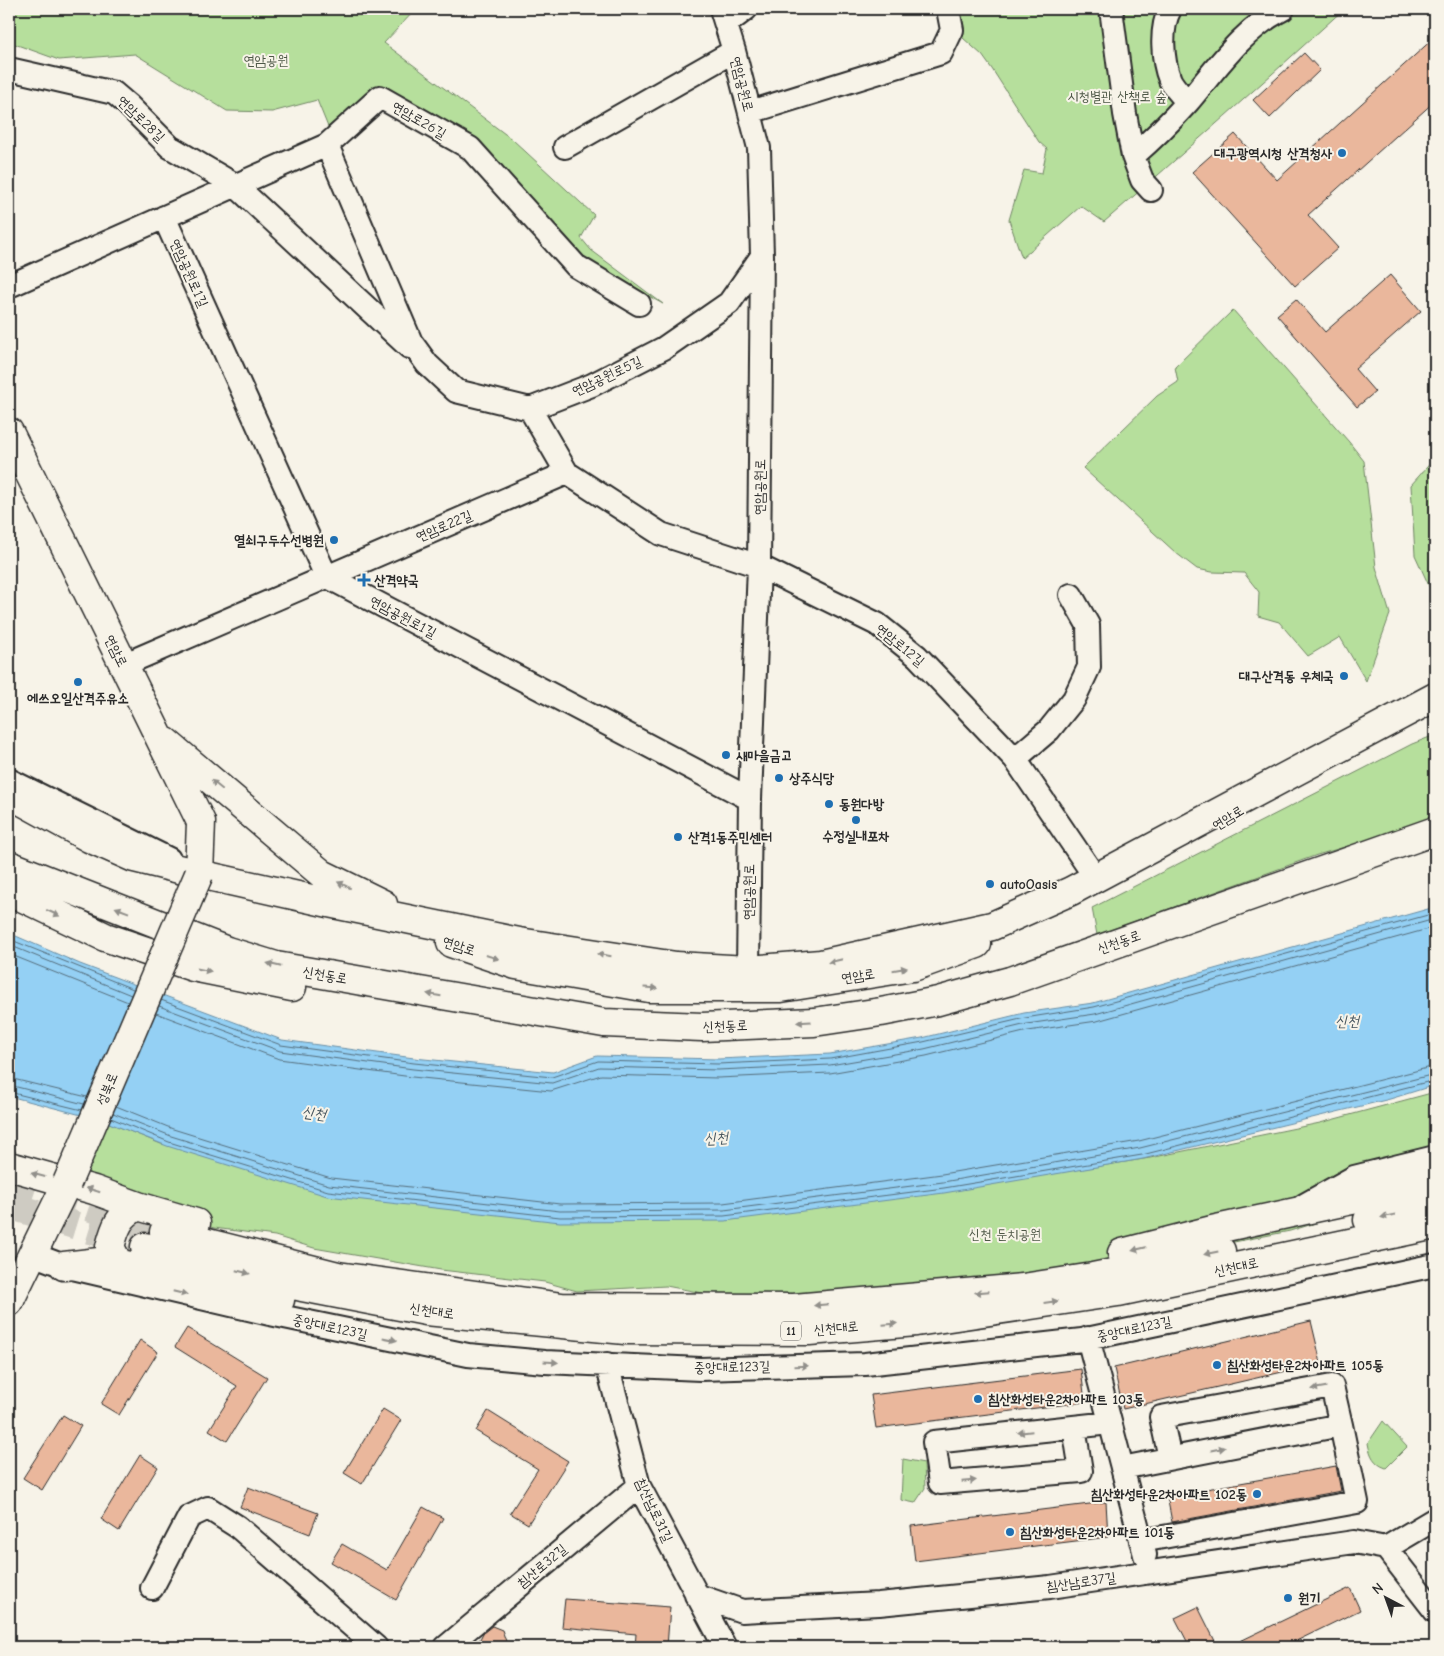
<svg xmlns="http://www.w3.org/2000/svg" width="1444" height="1656" viewBox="0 0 1444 1656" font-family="'Comic Neue','Poor Story',sans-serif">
	<rect width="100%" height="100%" fill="#f7f3e8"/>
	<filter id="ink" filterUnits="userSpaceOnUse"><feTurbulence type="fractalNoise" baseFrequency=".02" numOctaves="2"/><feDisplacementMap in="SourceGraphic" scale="10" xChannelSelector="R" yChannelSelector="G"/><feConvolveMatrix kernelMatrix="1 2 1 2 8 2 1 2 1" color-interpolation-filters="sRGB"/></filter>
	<g filter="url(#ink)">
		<path fill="#b6df9c" stroke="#708564" d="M9,9H416L384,43L513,140L594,215L581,238L591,250L663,304L583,260L481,147L382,86L328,127L317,100L272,112L227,111L135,54L59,60L9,42Z
			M956,9H1344C1265,81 1185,152 1104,222L1081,206L1022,258L1009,220L1024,170L1042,173L1047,149L1039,142L992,69L982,55L963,38L956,23Z
			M1233,310L1349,442L1364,461L1376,567L1390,614L1366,681L1340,637L1308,656L1279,622L1258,616L1259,592L1244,573L1212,572L1197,569L1176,553L1083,468L1157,396L1178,382L1175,367Z
			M1435,458V599L1415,555L1411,485Z
			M1435,735V821L1317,855L1097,935L1092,908L1412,744Z
			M1435,1092V1186L1290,1231L1010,1286L756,1303L666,1286L577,1291L545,1282L441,1270L314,1248L275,1236L214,1228L78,1186L105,1121L161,1144L901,1198L1150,1158L1320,1123Z
			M1383,1421L1407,1447L1386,1468C1374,1464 1370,1455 1368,1443Z
			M903,1459L924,1463L925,1488L915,1503L901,1500Z"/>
		<path fill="#94d0f4" stroke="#6a8ea4" d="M1435,907V1085L1390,1099L1143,1159L944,1193L725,1221L560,1222L327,1196L167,1146L104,1121L9,1096V933L80,964L282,1040L414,1058L553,1072L597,1056L718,1059L830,1054L922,1038L1024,1013L1093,1003Z"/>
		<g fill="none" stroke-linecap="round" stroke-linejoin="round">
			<path stroke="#556d7b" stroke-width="1" d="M9,939L133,989
				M9,945L131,995
				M9,954L128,1002
				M161,1000L281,1045L414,1063L552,1077L598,1061L718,1064L830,1059L923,1042L1025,1018L1094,1007L1435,913
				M159,1006L280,1051L413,1069L552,1083L599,1067L718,1070L830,1065L924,1049L1027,1024L1095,1014L1435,919
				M156,1013L279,1059L412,1077L551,1091L601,1075L718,1078L830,1073L926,1056L1028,1031L1097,1021L1435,927
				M9,1078L87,1097
				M9,1085L84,1104
				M9,1092L82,1110
				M116,1106L173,1129L331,1178L560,1204L723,1203L942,1174L1139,1141L1435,1066
				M113,1113L171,1136L329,1185L560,1211L724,1210L943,1182L1140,1148L1435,1074
				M111,1118L169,1142L328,1191L560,1217L724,1216L944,1188L1142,1155L1435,1080"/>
		</g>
		<path fill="#eab79c" stroke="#2b2b2b" d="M1435,37V101L1308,215L1338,248L1295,286L1192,172L1235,134L1277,180Z
			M1304,53L1320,70L1270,118L1253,100Z
			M1390,275L1421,311L1355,369L1375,392L1357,407L1277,315L1296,299L1325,332Z
			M1311,1321L1321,1363L1123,1409L1114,1368Z
			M187,1328L267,1377L227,1441L209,1430L237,1386L175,1347Z
			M140,1340L158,1352L119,1415L101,1404Z
			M1081,1369L1085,1402L876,1428L871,1395Z
			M383,1409L401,1420L362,1484L344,1473Z
			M488,1411L568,1461L528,1524L510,1513L538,1469L476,1431Z
			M63,1415L81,1426L42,1490L23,1478Z
			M140,1455L158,1467L119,1531L101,1519Z
			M1336,1466L1341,1491L1172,1522L1167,1496Z
			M248,1487L318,1513L310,1534L240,1507Z
			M1106,1502L1108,1537L915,1561L911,1526Z
			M423,1507L443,1518L396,1600L331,1562L342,1544L387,1570Z
			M1350,1588L1360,1610L1284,1647H1228Z
			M565,1599L670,1607L667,1647H635L636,1634L562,1627Z
			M1198,1607L1218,1647H1190L1175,1618Z
			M492,1626L502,1630L508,1647H476L483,1633Z"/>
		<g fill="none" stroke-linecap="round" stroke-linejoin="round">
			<path stroke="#cecbc2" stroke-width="28" stroke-dasharray="28 14" stroke-linecap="butt" d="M9,1181L164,1232
				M9,1205L145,1247"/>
			<g stroke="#2b2b2b" stroke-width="26">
				<path id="minor" d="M721,9L734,51L759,148L762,256L759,566L750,799L748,970
					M1111,9L1125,114L1133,156
					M1170,9C1160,28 1162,60 1170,80C1174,88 1182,95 1187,102
					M726,24L746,9
					M9,69L114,93L128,105L170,147L235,185L409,347
					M750,112L941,53L952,30L948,9
					M327,145L411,342L427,364L456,391L530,409L592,385L664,348L729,303L762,256
					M565,147L734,51
					M1151,190L1142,180L1133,156C1153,139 1171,121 1188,102C1216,69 1243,29 1283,9
					M164,217L326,576L750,799
					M9,286L327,145L380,97L470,148L576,266L639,304
					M530,409L567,473
					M123,665L567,473L661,534L759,566L877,624L917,656L1015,759L1095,877
					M1015,759L1049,730L1074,699L1089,667L1088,625L1071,595
					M9,780L169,859
					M1304,1205L1354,1177L1435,1157
					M32,1254L64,1266L270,1314L468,1355L545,1362L700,1369L865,1364L1082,1340L1435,1265
					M1088,1338L1145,1555
					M607,1364L639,1486L725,1647
					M1074,1427L1081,1471L940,1483L934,1442L1110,1423
					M1122,1468L1341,1425L1332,1386L1161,1417L1170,1458
					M1141,1541L1357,1502L1341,1425
					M1386,1548L1435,1519
					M152,1588L189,1517L208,1508L238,1527L376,1647
					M696,1595L742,1611L879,1604L1050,1587L1354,1542L1386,1548L1435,1611
					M446,1647L639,1486"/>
			</g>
			<g stroke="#2b2b2b" stroke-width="31">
				<path id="major" d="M9,432L201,822L199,874
					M166,742L322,874L383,904
					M9,794L89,838L134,858L199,874L329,903L519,942L676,966L748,970L821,964L992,926L1071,891L1435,697
					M9,865L227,951L276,966L604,1023L702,1027L814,1022L881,1012L938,1001L1010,981L1435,831
					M9,891L105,937L193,967L292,987
					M451,943L516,965L649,988H781L913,967L977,944
					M9,1302L67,1183"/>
			</g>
			<g stroke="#2b2b2b" stroke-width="31">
				<path id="highway" d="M9,1166L94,1190L138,1206L196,1223
					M1368,1220L1435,1206
					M164,1232L338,1276L562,1307L794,1308L1023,1288L1093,1277L1221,1251
					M145,1247L302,1287L426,1311L625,1330L809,1331L916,1322L1118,1292L1435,1225
					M1122,1253L1212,1230L1435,1182
					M118,1263L110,1247C115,1228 119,1215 138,1206
					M64,1266L108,1261L280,1300
					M9,1288L10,1300"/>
			</g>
			<use href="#minor" stroke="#f7f3e8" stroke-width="22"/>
			<use href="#major" stroke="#f7f3e8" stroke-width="28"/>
			<use href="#highway" stroke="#f7f3e8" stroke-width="28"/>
			<g stroke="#2b2b2b" stroke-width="31" stroke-linecap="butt">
				<path id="major-bridge" d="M67,1183L199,874"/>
			</g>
			<use href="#major-bridge" stroke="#f7f3e8" stroke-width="28"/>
		</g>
		<defs><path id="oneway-solid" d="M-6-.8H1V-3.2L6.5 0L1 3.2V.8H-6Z" transform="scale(1.25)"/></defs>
		<g fill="#918f8a">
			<use href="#oneway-solid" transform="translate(217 785) rotate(-140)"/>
			<use href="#oneway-solid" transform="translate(344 885) rotate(-154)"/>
			<use href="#oneway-solid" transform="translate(122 910) rotate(-159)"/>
			<use href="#oneway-solid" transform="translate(53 913) rotate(25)"/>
			<use href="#oneway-solid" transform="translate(604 955) rotate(-171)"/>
			<use href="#oneway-solid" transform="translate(492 957) rotate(18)"/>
			<use href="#oneway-solid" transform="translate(835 961) rotate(167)"/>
			<use href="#oneway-solid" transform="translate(274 965) rotate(-166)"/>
			<use href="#oneway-solid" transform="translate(900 969) rotate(-9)"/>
			<use href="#oneway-solid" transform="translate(204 970) rotate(11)"/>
			<use href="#oneway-solid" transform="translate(651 988) rotate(4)"/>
			<use href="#oneway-solid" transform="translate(434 995) rotate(-170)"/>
			<use href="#oneway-solid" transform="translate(804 1022) rotate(177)"/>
			<use href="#oneway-solid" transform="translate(38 1175) rotate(-165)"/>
			<use href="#oneway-solid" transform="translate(93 1190) rotate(-163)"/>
			<use href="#oneway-solid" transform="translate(1388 1216) rotate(168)"/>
			<use href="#oneway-solid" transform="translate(1139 1249) rotate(166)"/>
			<use href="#oneway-solid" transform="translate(1211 1253) rotate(168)"/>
			<use href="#oneway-solid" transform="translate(243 1272) rotate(14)"/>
			<use href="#oneway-solid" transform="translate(982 1292) rotate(175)"/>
			<use href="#oneway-solid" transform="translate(180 1293) rotate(13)"/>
			<use href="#oneway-solid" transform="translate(1051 1302) rotate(-8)"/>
			<use href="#oneway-solid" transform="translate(821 1305) rotate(175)"/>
			<use href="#oneway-solid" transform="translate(890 1324) rotate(-5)"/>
			<use href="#oneway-solid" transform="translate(390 1339) rotate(12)"/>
			<use href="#oneway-solid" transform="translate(551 1362) rotate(3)"/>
			<use href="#oneway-solid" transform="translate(801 1366) rotate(-2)"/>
			<use href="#oneway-solid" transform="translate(1319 1388) rotate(170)"/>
			<use href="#oneway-solid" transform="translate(1025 1432) rotate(174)"/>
			<use href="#oneway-solid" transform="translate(1218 1449) rotate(-11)"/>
			<use href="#oneway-solid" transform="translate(969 1481) rotate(-5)"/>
		</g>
	</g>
	<g fill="#1f6fb2" stroke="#f7f3e8" stroke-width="2">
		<circle cx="1342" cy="153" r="5"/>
		<circle cx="334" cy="540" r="5"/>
		<path d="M361.5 572.5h5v5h5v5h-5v5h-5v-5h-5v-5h5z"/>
		<circle cx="1344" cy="676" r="5"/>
		<circle cx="78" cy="682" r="5"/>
		<circle cx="726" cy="755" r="5"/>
		<circle cx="779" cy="778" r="5"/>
		<circle cx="829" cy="804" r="5"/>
		<circle cx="856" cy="820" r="5"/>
		<circle cx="678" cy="837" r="5"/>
		<circle cx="990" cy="884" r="5"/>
		<circle cx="1217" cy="1365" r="5"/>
		<circle cx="978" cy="1399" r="5"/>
		<circle cx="1257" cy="1494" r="5"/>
		<circle cx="1010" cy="1532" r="5"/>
		<circle cx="1288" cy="1598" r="5"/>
	</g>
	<g text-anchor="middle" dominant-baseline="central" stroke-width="4" stroke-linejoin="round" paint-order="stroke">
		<rect fill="#f7f3e8" stroke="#686764" stroke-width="1" x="781" y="1321.5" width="20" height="19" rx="4"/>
		<g font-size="12" font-weight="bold" fill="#2b2b2b">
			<text x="791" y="1331">11</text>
		</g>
		<g font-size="14" fill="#4e5847" stroke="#f7f3e8">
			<text x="266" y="60">연암공원</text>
			<text x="1117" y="96">시청별관 산책로 숲</text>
			<text x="1005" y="1234">신천 둔치공원</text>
		</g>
		<g font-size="14" fill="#2b2b2b" stroke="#f7f3e8">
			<text transform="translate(742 84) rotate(76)">연암공원로</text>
			<text transform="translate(141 119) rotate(44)">연암로28길</text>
			<text transform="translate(419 120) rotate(30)">연암로26길</text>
			<text transform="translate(189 273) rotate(66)">연암공원로1길</text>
			<text transform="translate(607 376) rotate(-25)">연암공원로5길</text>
			<text transform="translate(760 487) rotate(-89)">연암공원로</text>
			<text transform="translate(444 526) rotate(-23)">연암로22길</text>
			<text transform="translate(403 617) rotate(28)">연암공원로1길</text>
			<text transform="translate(900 645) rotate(39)">연암로12길</text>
			<text transform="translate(116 651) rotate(64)">연암로</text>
			<text transform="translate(1228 818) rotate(-32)">연암로</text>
			<text transform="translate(749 892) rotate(-89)">연암공원로</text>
			<text transform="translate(1119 942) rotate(-19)">신천동로</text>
			<text transform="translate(459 946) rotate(18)">연암로</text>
			<text transform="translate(325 975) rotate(10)">신천동로</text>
			<text transform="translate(858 976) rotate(-9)">연암로</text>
			<text transform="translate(725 1026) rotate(-2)">신천동로</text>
			<text transform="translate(107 1089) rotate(-67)">성북로</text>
			<text transform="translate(1236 1267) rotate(-12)">신천대로</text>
			<text transform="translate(432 1311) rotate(8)">신천대로</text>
			<text transform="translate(330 1327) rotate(12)">중앙대로123길</text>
			<text transform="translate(836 1328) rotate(-5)">신천대로</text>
			<text transform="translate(1134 1329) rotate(-12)">중앙대로123길</text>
			<text transform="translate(732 1367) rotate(-1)">중앙대로123길</text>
			<text transform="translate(654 1510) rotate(65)">침산남로31길</text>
			<text transform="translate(542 1566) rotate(-40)">침산로32길</text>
			<text transform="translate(1081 1582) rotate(-8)">침산남로37길</text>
		</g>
		<g font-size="14" font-weight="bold" fill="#2b2b2b" stroke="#f7f3e8" text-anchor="start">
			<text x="1332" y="153" text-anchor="end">대구광역시청 산격청사</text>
			<text x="324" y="540" text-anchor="end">열쇠구두수선병원</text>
			<text x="374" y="580">산격약국</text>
			<text x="1334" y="676" text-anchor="end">대구산격동 우체국</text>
			<text x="78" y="698" text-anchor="middle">에쓰오일산격주유소</text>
			<text x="736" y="755">새마을금고</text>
			<text x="789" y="778">상주식당</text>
			<text x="839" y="804">동원다방</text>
			<text x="856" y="836" text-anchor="middle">수정실내포차</text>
			<text x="688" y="837">산격1동주민센터</text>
			<text x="1000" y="884">autoOasis</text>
			<text x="1227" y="1365">침산화성타운2차아파트 105동</text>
			<text x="988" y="1399">침산화성타운2차아파트 103동</text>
			<text x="1247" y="1494" text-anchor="end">침산화성타운2차아파트 102동</text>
			<text x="1020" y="1532">침산화성타운2차아파트 101동</text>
			<text x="1298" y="1598">원기</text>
		</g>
		<g font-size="15" font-style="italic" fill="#45545d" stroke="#f7f3e8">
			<text x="1347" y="1021">신천</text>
			<text transform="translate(314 1113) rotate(8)">신천</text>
			<text transform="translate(716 1138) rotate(-4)">신천</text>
		</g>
	</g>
	<rect width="1444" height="1656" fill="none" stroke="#f7f3e8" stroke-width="30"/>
	<rect x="15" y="15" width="1414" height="1626" fill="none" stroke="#2b2b2b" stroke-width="2" filter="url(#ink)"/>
	<g transform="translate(1386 1598) rotate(319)" stroke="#f7f3e8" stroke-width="4" paint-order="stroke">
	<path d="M0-4L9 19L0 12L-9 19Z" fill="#2b2b2b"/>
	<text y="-8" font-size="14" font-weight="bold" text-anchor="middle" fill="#2b2b2b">N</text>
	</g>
</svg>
